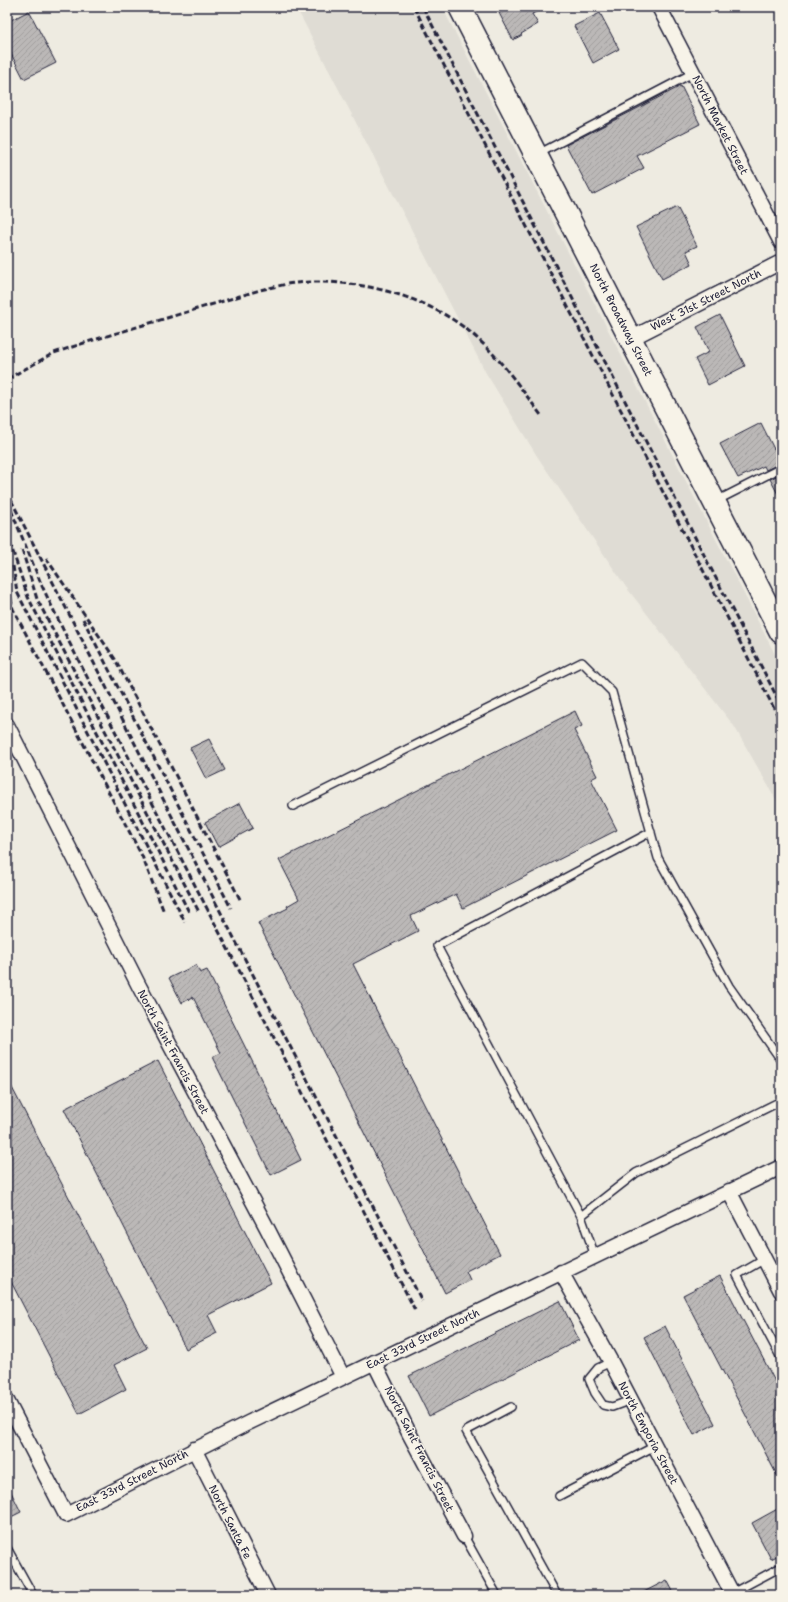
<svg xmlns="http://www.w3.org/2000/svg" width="788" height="1602" viewBox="0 0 788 1602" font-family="'Shantell Sans',sans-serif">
	<defs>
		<pattern id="building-hatch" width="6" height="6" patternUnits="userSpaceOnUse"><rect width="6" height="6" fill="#bbb8b7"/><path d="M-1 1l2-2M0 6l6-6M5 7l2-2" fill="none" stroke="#a09e9e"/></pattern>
	</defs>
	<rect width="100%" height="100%" fill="#eeebe1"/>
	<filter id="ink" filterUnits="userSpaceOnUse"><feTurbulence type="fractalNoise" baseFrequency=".025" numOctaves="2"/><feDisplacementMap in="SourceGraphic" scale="8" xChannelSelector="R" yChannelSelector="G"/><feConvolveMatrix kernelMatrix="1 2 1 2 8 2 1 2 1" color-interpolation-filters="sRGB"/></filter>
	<g filter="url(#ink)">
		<path fill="#dfdcd4" d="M296,7H442L781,666V808L734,726L626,587L537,456L486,373Z"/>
		<path fill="url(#building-hatch)" stroke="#22223b" d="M511,7H546L532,14L538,24L521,34L522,35L513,40L499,13Z
			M29,11L56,63L24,79L7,46V22Z
			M600,13L619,49L593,63L574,26Z
			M681,86L700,124L637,156L644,168L592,195L566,145Z
			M677,207L697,246L686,251L692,264L662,279L636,227Z
			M720,315L745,366L708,385L695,359L709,352L697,327Z
			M761,423L774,449L781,446V463L766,470L764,466L738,478L720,444Z
			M781,474V500L770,479Z
			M575,711L582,726L574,730L597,776L591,779L617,830L463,908L456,894L411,916L418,931L353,964L500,1254L466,1271L470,1280L445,1293L258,923L288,908L287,906L299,899L279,860Z
			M209,739L225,770L206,779L190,748Z
			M240,803L253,828L218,847L205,822Z
			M196,965L200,973L207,970L301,1160L271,1175L212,1057L221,1053L193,997L182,1003L169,978Z
			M158,1061L271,1283L208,1315L217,1333L186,1349L64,1109Z
			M7,1078L147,1348L114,1365L126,1389L79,1414L7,1274Z
			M720,1276L781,1393V1483L683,1295Z
			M560,1301L579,1340L429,1416L409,1376Z
			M665,1326L715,1424L694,1435L644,1337Z
			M7,1484L21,1512L7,1519Z
			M781,1507V1554L771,1559L752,1523Z
			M667,1580L675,1595H638Z"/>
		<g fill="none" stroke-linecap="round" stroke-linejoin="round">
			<g stroke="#22223b" stroke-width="10">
				<path id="service" d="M538,154L693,73
					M716,501L781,468
					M293,806L582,662L612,692L658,858L729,986L781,1060
					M581,1216L437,946L651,832
					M595,1256L581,1216L636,1173L781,1101
					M765,1259L737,1275L781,1358
					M611,1362L598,1368L589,1379L595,1393L603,1405L612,1407L631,1400
					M511,1407L466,1431L557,1595
					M559,1496L655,1446
					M464,1536L497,1595
					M7,1548L33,1595
					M732,1593L781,1567"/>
			</g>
			<g stroke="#22223b" stroke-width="17">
				<path id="minor" d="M659,7L781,242
					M630,339L781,262
					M7,725L139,986L267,1228L343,1377
					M729,1191L781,1291
					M561,1272L611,1362L733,1595
					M374,1362L409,1433L464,1536
					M7,1401L66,1515L248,1423L781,1167
					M194,1449L268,1595"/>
			</g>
			<g stroke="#22223b" stroke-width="25">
				<path id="primary" d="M460,7L781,632"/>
			</g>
			<use href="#service" stroke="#f7f3e8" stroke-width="7"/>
			<use href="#minor" stroke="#f7f3e8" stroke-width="14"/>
			<use href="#primary" stroke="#f7f3e8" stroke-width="22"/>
			<path stroke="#22223b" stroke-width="3" stroke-dasharray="6 3" stroke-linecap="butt" d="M414,7L781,722
				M423,7L781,705
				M7,379L54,353L87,342L260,290C269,288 278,286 287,284C350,275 432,295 479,340C503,362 522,390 541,415
				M7,492L219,909L422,1301
				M11,510L42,586L69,642L415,1310
				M7,534L28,597L190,914
				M22,550L37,599L199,912
				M46,558L115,659L241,901
				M13,566L17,592L185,922
				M7,580L13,609L142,856L164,912
				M83,619L231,908"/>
		</g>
	</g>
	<g text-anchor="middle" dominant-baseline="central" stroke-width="3" stroke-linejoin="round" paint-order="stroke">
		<g font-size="11" fill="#22223b" stroke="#f7f3e8">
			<text transform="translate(720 125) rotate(63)">North Market Street</text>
			<text transform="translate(706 300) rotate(-27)">West 31st Street North</text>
			<text transform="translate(621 320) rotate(63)">North Broadway Street</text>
			<text transform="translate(173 1052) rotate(62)">North Saint Francis Street</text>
			<text transform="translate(423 1339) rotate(-26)">East 33rd Street North</text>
			<text transform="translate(648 1433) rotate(62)">North Emporia Street</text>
			<text transform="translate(419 1449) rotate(63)">North Saint Francis Street</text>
			<text transform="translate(132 1481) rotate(-27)">East 33rd Street North</text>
			<text transform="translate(230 1522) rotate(63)">North Santa Fe</text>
		</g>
	</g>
	<rect width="788" height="1602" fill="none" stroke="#f7f3e8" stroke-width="24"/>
	<rect x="12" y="12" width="764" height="1578" fill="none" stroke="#22223b" stroke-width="1.5" filter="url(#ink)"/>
</svg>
